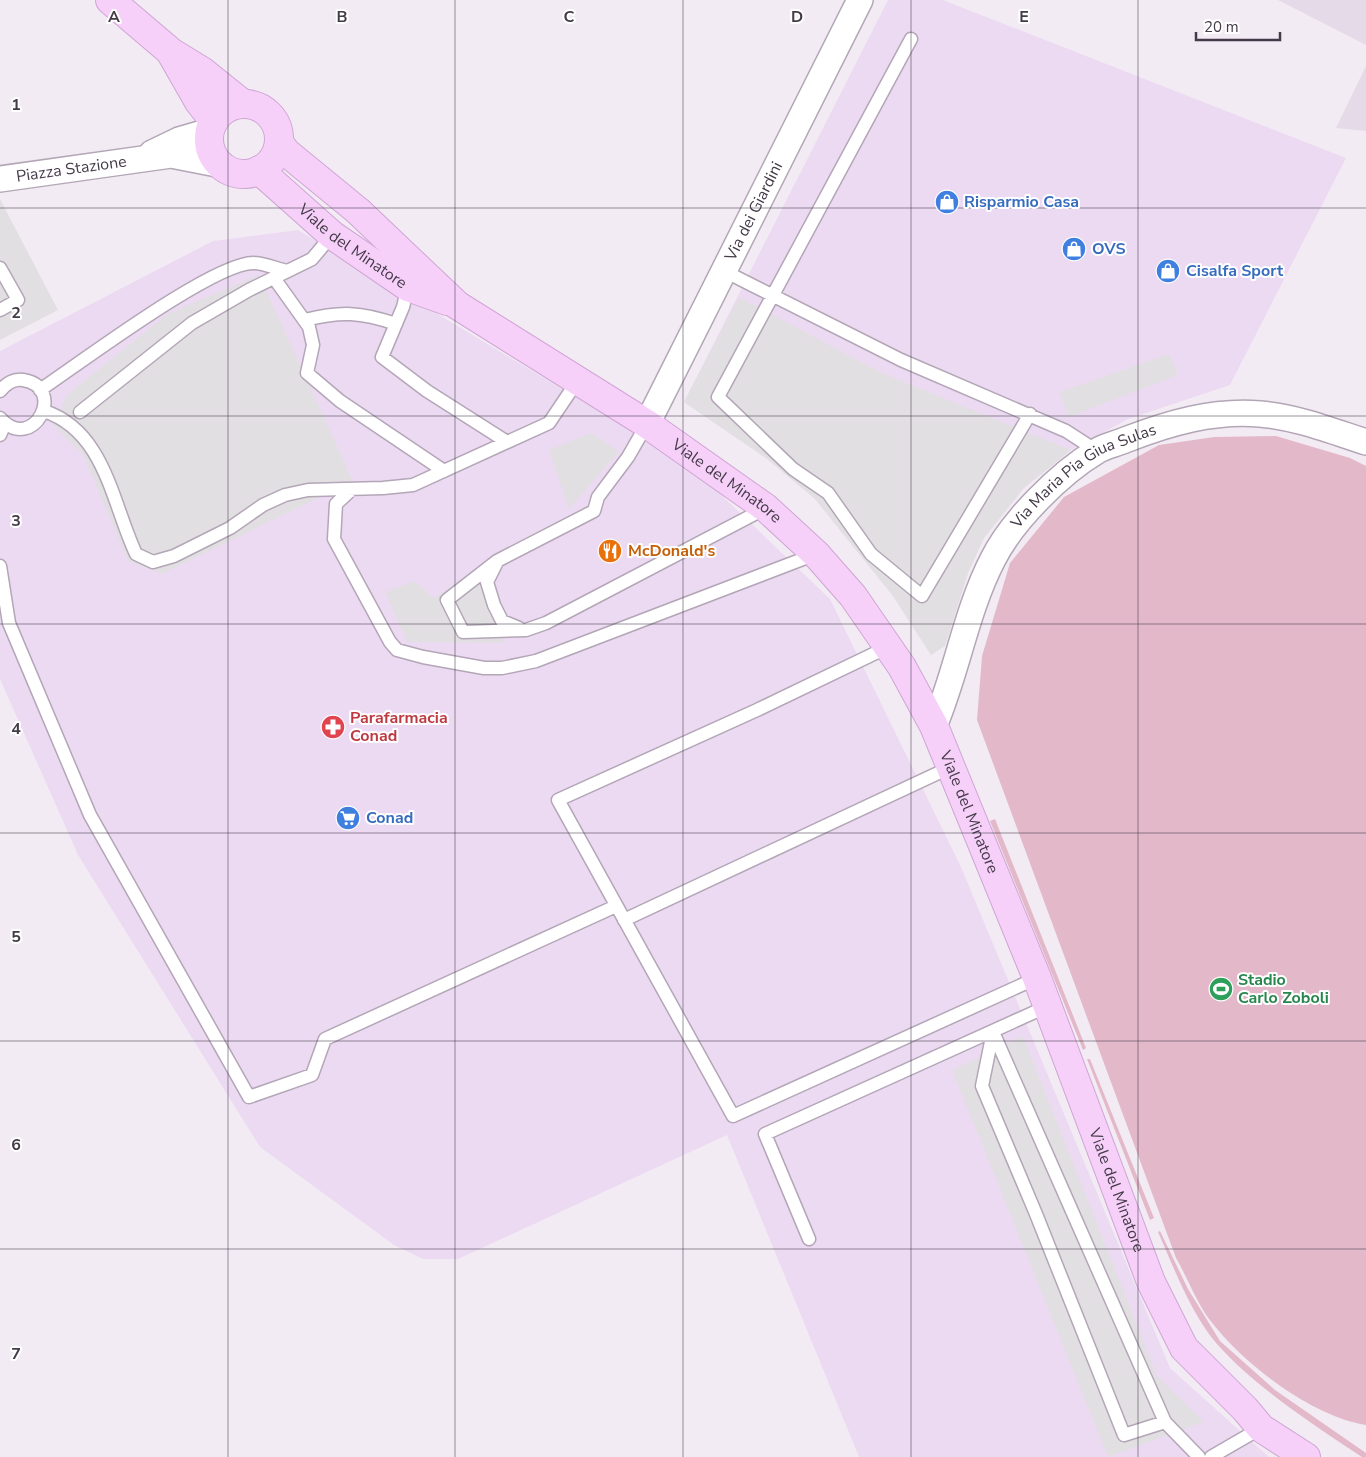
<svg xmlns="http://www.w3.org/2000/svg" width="1366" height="1457" viewBox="0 0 1366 1457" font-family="'Nunito Sans',sans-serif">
	<rect width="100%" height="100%" fill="#f3ebf4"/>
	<path fill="#e5dae7" d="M1278,0H1366V45Z
		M1366,66V131L1336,128Z"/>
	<path fill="#ecdaf3" d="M888,0H943L1346,158L1230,385L1128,419L1071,450L1024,488L984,538L968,573L945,646L931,655L893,596L815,499L766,458L684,402Z
		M298,230L692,467L830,599L961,867L1170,1368L1269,1457H859L727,1135L458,1259H423L394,1245L260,1147L78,855L0,679V351L213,241Z"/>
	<path fill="#e3b9ca" d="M1276,436L1350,458L1366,466V1425C1311,1416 1242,1363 1209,1319C1196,1301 1187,1277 1176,1258L977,720L982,656L1010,563L1064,497L1159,445L1214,437Z
		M995,819L1086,1048L1083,1050L990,821Z
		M1087,1059H1090L1154,1218L1150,1220Z
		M1160,1231L1188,1289L1220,1341L1275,1390L1366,1453V1457H1362C1314,1425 1255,1387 1217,1344C1191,1314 1174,1268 1158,1232Z"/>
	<path fill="#e2dfe3" d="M0,199L58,310L0,340Z
		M259,275L353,481L162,574L128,561L83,455L52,424L68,394L167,314Z
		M739,297L882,373L1071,450L1024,488L984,538L968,573L945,646L931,655L893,596L815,499L766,458L684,402Z
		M1169,354L1178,375L1069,417L1059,392Z
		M591,433L619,452L569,509L549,450Z
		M474,571L505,643L407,642L385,592L415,581L434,598Z
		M1023,1036L1157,1376L1204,1422L1108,1457L952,1070Z"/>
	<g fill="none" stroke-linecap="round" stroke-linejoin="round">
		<g stroke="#b3a6b6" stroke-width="15">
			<path id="service" d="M911,39L718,397L793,469L828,493L871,554L922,596L1030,414
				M0,268L18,300L0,310
				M724,271L901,360L1066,431L1097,451
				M274,278L309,327L313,345L307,373L340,401L444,471
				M408,287L403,307L382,357L427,391L507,442
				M305,320C341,311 361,312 396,324
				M40,390C79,364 214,262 254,263C264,263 277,269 287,271
				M0,391C7,383 13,379 23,380C68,387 33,455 0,418
				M44,411C105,431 112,503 136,554L153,562L174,556L230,528L263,505L285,495L308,490L383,488L413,485L549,423L578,380
				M80,412L192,323L249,290L312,259L332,235
				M647,424L628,457L598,497L594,511L497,561L447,600L463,632L526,630L546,623L766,508
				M0,435L5,424
				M352,489L336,504L334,539L390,642L397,650L423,657L484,668H502L536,661L816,554
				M496,564L487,582L494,605L502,621L519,628
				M0,566L9,623L90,815L249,1097L312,1075L325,1039L616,906
				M888,647L757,710L558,800L733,1116L1037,978
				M624,920L951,767
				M993,1032L1165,1422L1124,1435L1036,1214L982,1086Z
				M809,1239L765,1134L1048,1006
				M1165,1422L1199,1457
				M1211,1457L1261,1428"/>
		</g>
		<g stroke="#b3a6b6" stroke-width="28">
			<g id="minor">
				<path d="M152,153L179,140L210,131"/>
				<path id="s1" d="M0,179L171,155L222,165"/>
				<path id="s2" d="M647,424L860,0"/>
				<path id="s3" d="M934,726C957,672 966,611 993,559C1012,521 1060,473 1097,451C1105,446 1116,444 1125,440C1169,423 1213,410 1260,414C1297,417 1332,431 1366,442"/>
			</g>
		</g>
		<g stroke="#cfa5d4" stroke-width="30">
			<g id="secondary">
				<path d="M110,0L171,52L202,71L243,104"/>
				<path d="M171,53L199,102L214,121"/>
				<circle cx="244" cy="139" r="35"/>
				<path id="s4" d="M279,142L286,152L358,211L457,305L647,424L766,508L816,554L853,596L902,667L934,726L1037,978L1151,1282L1184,1348L1245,1409L1261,1428L1306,1457"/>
				<path id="s5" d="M259,170L332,235L408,287L447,301"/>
			</g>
		</g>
		<use href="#service" stroke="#fff" stroke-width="12"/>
		<use href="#minor" stroke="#fff" stroke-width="25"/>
		<use href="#secondary" stroke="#f6d0f9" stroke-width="28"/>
	</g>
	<path fill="none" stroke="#443a48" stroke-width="1" stroke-opacity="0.55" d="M228,0V1457M455,0V1457M683,0V1457M911,0V1457M1138,0V1457M0,208H1366M0,416H1366M0,624H1366M0,833H1366M0,1041H1366M0,1249H1366"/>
	<defs>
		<g id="shop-disc" transform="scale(1.25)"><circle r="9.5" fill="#3f7fe0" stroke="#fff"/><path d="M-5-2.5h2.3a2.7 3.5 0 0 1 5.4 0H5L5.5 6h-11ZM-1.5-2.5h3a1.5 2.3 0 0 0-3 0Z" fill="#fff"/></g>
		<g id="restaurant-disc" transform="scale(1.25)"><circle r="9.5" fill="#e8710a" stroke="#fff"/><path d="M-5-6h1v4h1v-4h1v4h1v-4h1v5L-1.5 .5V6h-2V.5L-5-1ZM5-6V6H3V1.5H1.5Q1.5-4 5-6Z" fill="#fff"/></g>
		<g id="pharmacy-disc" transform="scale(1.25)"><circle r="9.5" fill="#e0444e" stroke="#fff"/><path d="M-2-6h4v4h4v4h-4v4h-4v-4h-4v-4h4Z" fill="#fff"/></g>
		<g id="supermarket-disc" transform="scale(1.25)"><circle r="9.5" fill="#3f7fe0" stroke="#fff"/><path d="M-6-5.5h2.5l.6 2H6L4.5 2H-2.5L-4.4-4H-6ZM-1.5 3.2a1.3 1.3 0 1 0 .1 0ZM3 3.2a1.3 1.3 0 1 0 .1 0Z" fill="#fff"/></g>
		<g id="stadium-disc" transform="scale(1.25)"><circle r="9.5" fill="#2e9e5b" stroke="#fff"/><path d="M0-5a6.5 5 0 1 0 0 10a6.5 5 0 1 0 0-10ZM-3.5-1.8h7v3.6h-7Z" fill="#fff"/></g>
	</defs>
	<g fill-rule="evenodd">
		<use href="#shop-disc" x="947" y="202"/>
		<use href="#shop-disc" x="1074" y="249"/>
		<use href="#shop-disc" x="1168" y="271"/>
		<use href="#restaurant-disc" x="610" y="551"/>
		<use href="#pharmacy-disc" x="333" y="727"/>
		<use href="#supermarket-disc" x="348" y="818"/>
		<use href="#stadium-disc" x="1221" y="989"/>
	</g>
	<g text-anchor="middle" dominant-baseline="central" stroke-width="4" stroke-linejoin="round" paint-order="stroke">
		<g font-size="16" fill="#443a48" stroke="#fff">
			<text stroke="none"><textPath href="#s1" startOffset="72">Piazza Stazione</textPath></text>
			<text stroke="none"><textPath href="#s2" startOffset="238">Via dei Giardini</textPath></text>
			<text stroke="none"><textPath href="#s5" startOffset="121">Viale del Minatore</textPath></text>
			<text stroke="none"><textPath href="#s3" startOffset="304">Via Maria Pia Giua Sulas</textPath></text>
			<text stroke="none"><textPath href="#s4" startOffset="564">Viale del Minatore</textPath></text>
			<text stroke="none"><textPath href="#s4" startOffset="982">Viale del Minatore</textPath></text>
			<text stroke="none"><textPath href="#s4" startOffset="1388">Viale del Minatore</textPath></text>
		</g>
		<g font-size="16" font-weight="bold" fill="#366cbe" stroke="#fff" text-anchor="start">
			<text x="964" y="202">Risparmio Casa</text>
			<text x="1092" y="249">OVS</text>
			<text x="1186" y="271">Cisalfa Sport</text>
			<text x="366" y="818">Conad</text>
		</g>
		<g font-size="16" font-weight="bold" fill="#c56008" stroke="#fff" text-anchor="start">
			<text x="628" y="551">McDonald's</text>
		</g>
		<g font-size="16" font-weight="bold" fill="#be3a42" stroke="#fff" text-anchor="start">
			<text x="350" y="718">Parafarmacia<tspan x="350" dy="18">Conad</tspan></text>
		</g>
		<g font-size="16" font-weight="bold" fill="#27864d" stroke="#fff" text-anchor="start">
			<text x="1238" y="980">Stadio<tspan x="1238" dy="18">Carlo Zoboli</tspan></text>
		</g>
	</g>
	<g font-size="16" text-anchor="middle" font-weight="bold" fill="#443a48" stroke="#fff" stroke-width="4" stroke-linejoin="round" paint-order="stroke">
		<text x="114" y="22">A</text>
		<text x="342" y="22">B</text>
		<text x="569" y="22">C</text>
		<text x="797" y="22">D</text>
		<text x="1024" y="22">E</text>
		<text x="16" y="110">1</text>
		<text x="16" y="318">2</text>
		<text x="16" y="526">3</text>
		<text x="16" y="734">4</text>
		<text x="16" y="942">5</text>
		<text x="16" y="1150">6</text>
		<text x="16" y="1359">7</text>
	</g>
	<path d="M1196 32v8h84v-8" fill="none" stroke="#443a48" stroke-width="2.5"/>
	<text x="1204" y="32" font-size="15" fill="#443a48" stroke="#ffffff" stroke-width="4" paint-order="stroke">20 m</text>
</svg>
